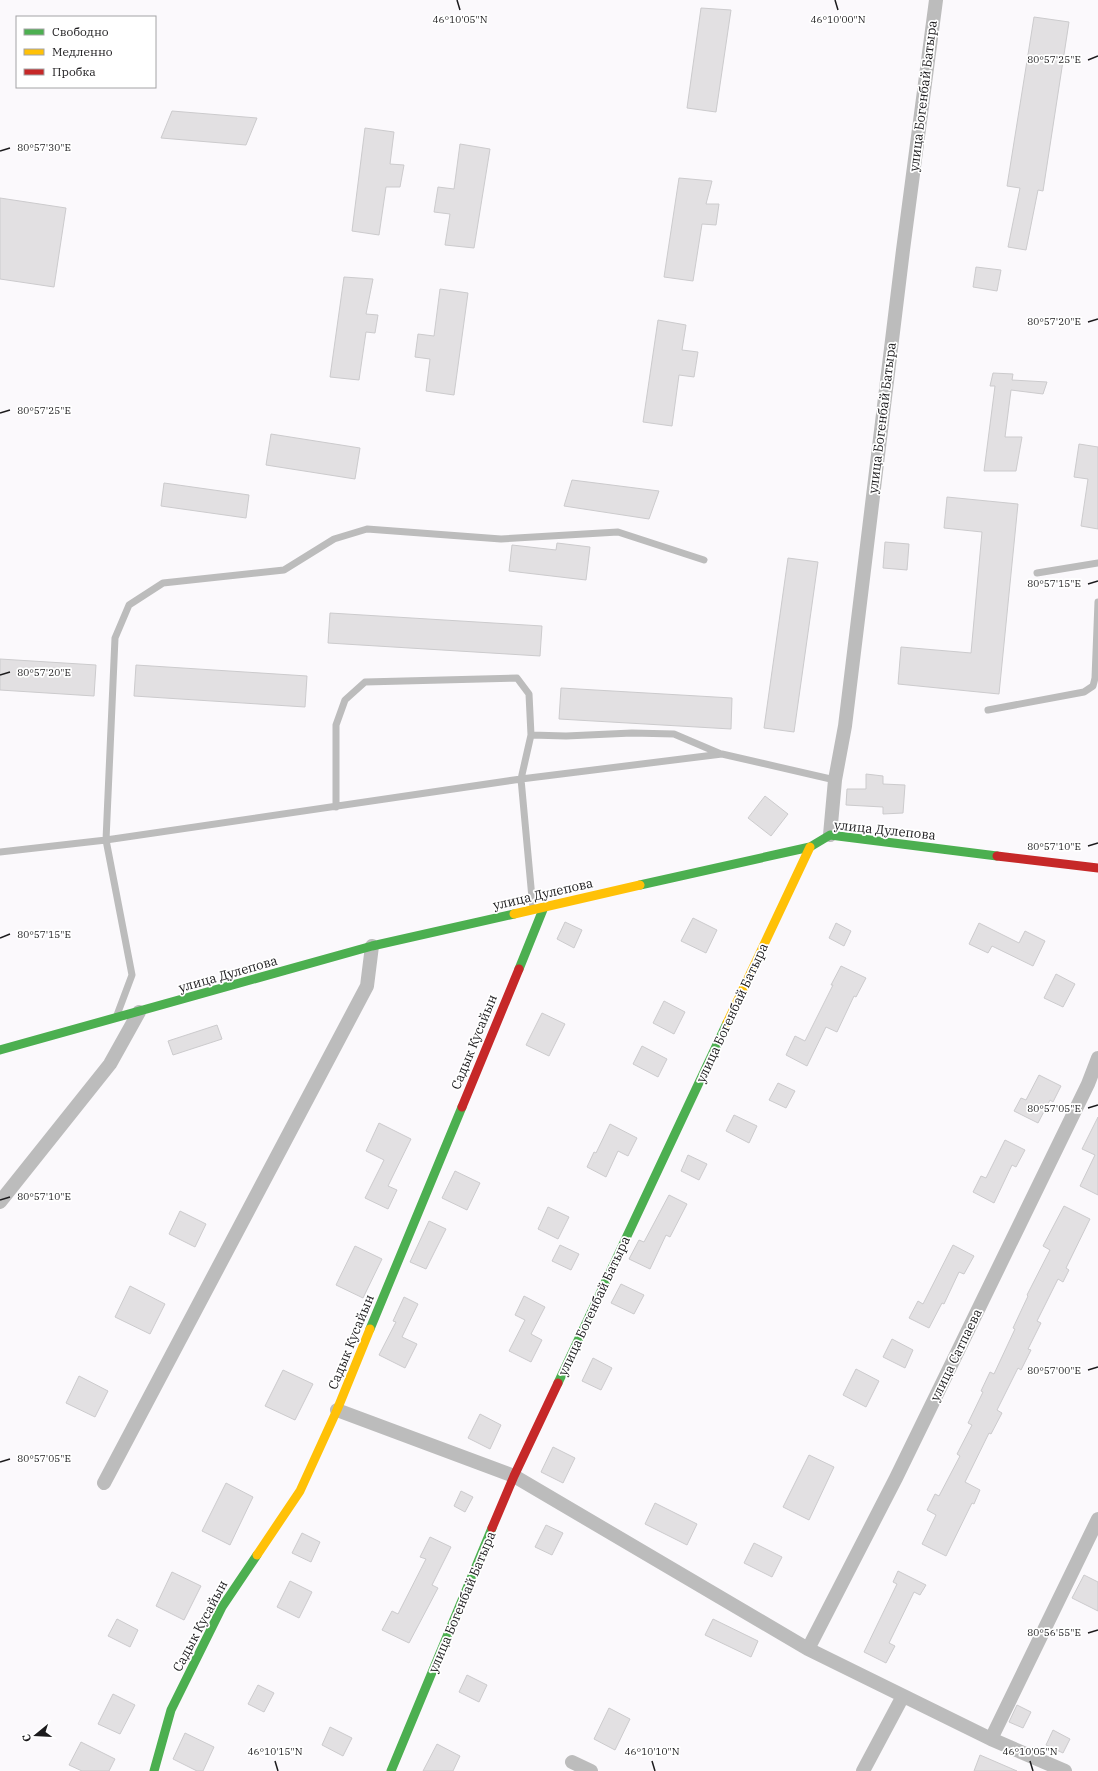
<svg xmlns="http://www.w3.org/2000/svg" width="1098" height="1771" viewBox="0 0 1098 1771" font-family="'IBM Plex Serif',serif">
	<rect width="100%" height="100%" fill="#fbf9fc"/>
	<path fill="#e2e0e2" stroke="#cccbcd" d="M701,8L731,10L716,112L687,108Z
		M1034,17L1069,22L1043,191L1038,190L1026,250L1008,247L1020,188L1007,186Z
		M172,111L257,118L246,145L161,138Z
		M365,128L394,132L390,164L404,165L400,187H386L379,235L352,231Z
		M460,144L490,149L474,248L445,245L450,214L434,212L438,187L454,189Z
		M679,178L712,181L706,204H719L716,225L702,224L693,281L664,277Z
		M0,198L66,208L54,287L0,279Z
		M976,267L1001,270L997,291L973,287Z
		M344,277L373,279L366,314L378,315L375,333L366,332L359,380L330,377Z
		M440,289L468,293L454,395L426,391L430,359L415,357L418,334L434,336Z
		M658,320L686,325L682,350L698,352L694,377L679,375L672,426L643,422Z
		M993,373L1013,374L1012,380L1047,382L1043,394L1011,390L1005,437H1022L1016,471H984L995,386H990Z
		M271,434L360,448L355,479L266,465Z
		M1079,444L1098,447V529L1081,526L1088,479L1074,477Z
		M572,480L659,491L649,519L564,506Z
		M164,483L249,495L246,518L161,506Z
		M947,497L1018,504L999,694L898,684L901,647L971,653L982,532L944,528Z
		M885,542L909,544L907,570L883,568Z
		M557,543L590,547L586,580L509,571L512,545L556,550Z
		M788,558L818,562L794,732L764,728Z
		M330,613L542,626L540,656L328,643Z
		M0,659L96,665L94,696L0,690Z
		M136,665L307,676L305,707L134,696Z
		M561,688L732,698L731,729L559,719Z
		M866,774L883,776V784L905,785L903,813L883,814V807L846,805L847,789H866Z
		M765,796L788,814L771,836L748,818Z
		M693,918L717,930L706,953L681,941Z
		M565,922L582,930L574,948L557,939Z
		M836,923L851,931L844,946L829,938Z
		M979,923L1019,943L1025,931L1045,941L1033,966L992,946L988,953L969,944Z
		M841,966L866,978L856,997L854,996L837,1032L826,1027L807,1066L786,1055L795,1036L805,1041L833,985H831Z
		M1056,974L1075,984L1063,1007L1044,998Z
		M664,1001L685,1012L674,1034L653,1023Z
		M542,1013L565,1024L549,1056L526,1045Z
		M217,1025L222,1039L173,1055L168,1041Z
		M642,1046L667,1059L658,1077L633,1064Z
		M1039,1075L1061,1086L1053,1102L1050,1100L1038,1123L1014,1111L1021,1098L1026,1100Z
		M778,1083L795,1091L786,1108L769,1100Z
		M734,1115L757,1126L749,1143L726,1131Z
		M1098,1117V1195L1080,1186L1095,1155L1082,1149Z
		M379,1123L411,1139L388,1186L397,1190L388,1209L365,1198L384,1160L366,1151Z
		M610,1124L637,1138L628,1156L618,1151L606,1177L587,1167L594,1152L596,1153Z
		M1005,1140L1025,1150L1016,1167L1012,1165L994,1203L973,1192L981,1176L986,1178Z
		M688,1155L707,1164L699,1180L681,1171Z
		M455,1171L480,1183L467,1210L442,1198Z
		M669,1195L687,1204L670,1237L666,1235L650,1269L629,1259L639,1240L644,1242Z
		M1064,1206L1090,1219L1066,1268L1069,1270L1063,1282L1058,1279L1037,1321L1041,1323L1028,1349L1031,1350L1021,1370L1018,1368L997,1410L1002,1413L991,1434L989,1433L965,1482L980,1490L974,1504L972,1503L946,1556L922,1544L936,1515L927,1510L935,1494L939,1496L960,1456L957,1454L972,1425L968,1423L983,1392L981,1391L990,1372L994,1374L1015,1329L1013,1328L1028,1296L1027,1295L1050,1250L1043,1246Z
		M548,1207L569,1217L558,1239L538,1229Z
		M180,1211L206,1224L195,1247L169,1234Z
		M429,1221L446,1229L426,1269L410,1262Z
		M560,1245L579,1254L571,1270L552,1261Z
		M953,1245L974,1256L964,1274L959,1272L944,1304L942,1303L929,1328L909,1318L918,1301L923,1304Z
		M355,1246L382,1259L363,1298L336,1285Z
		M621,1284L644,1295L634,1314L611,1303Z
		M130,1286L165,1304L150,1334L115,1317Z
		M524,1296L545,1307L531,1334L542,1340L531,1362L509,1351L525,1320L515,1315Z
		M404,1297L418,1304L402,1337L417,1344L405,1368L379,1355L396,1322L393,1321Z
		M892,1339L913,1350L905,1368L883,1357Z
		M593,1358L612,1368L601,1390L582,1381Z
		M856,1369L879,1381L866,1407L843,1395Z
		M283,1370L313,1384L295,1420L265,1406Z
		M79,1376L108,1391L95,1417L66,1403Z
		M480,1414L501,1425L490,1449L468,1438Z
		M553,1447L575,1458L563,1483L541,1472Z
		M809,1455L834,1467L809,1520L783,1507Z
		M226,1483L253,1497L230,1545L202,1531Z
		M461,1491L473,1497L465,1512L454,1506Z
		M655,1503L697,1524L687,1545L645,1524Z
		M546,1525L563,1533L552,1555L535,1547Z
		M302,1533L320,1542L311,1562L292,1553Z
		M430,1537L451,1547L432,1585L438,1588L409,1643L382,1630L392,1611L398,1614L426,1559L420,1557Z
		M754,1543L782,1557L772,1577L744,1563Z
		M898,1571L926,1585L920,1595L914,1592L889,1643L895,1646L886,1663L864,1652L897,1584L893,1582Z
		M172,1572L201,1586L184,1620L156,1606Z
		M1084,1575L1098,1582V1611L1072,1598Z
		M290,1581L312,1592L299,1618L277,1607Z
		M117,1619L138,1630L130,1647L108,1636Z
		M713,1619L758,1641L751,1657L705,1635Z
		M467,1675L487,1685L479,1702L459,1692Z
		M258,1685L274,1693L264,1712L248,1704Z
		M113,1694L135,1705L120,1734L98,1724Z
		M1017,1705L1031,1712L1023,1728L1009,1722Z
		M609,1708L630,1719L615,1750L594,1739Z
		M330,1727L352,1738L343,1756L322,1745Z
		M1053,1730L1070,1739L1063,1753L1046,1745Z
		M185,1733L214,1747L203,1771H197L173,1759Z
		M81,1742L115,1759L109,1771H82L69,1765Z
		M437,1744L460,1756L453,1771H423Z
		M980,1755L1017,1771H974Z"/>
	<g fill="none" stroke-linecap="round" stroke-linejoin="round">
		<path stroke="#bcbcbc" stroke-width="7" d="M1037,573L1098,563
			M988,710L1084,692L1093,686L1095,678L1098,602
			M531,735L566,736L632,733L674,734L721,754
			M336,807V725L345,700L365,682L517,678L529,694L531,735L521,779L533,909
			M0,852L106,840L521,779L722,754L835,780
			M117,1015L132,975L106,840L115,638L129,605L163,583L284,570L334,539L367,529L501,539L618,532L704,560"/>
		<path stroke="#bcbcbc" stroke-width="14" d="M830,835L835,780L845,726L903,250L936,0
			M0,1202L110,1064L139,1012
			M337,1410L514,1476L808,1649L991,1739L1065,1771
			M104,1483L367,986L372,946
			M808,1649L896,1478L1088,1084L1098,1058
			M991,1739L1098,1519
			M572,1762L591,1771
			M863,1771L903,1696"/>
		<path stroke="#4caf50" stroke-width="9" d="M640,885L810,847L830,835L997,856
			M519,969L544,907
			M0,1050L372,946L514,914
			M370,1329L462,1107
			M558,1383L727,1023
			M154,1771L171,1710L222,1607L257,1555
			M391,1771L492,1528"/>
		<path stroke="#ffc107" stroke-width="9" d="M514,914L640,885
			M727,1023L810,847
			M257,1555L300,1491L337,1410L370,1329"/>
		<path stroke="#c62828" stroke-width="9" d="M997,856L1098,868
			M462,1107L519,969
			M492,1528L514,1476L558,1383"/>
	</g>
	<path fill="none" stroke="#1c1b1d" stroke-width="1.5" d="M457,0L460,10M835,0L838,10M1088,60L1098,56M0,151L10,148M1088,322L1098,319M0,413L10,410M1088,584L1098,581M0,675L10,672M1088,846L1098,843M0,938L10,934M1088,1108L1098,1105M0,1200L10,1197M1088,1370L1098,1367M0,1462L10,1459M1088,1633L1098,1630M275,1761L278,1771M652,1761L655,1771M1030,1761L1033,1771"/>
	<g text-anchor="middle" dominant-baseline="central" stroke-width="3.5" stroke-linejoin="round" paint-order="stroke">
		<g font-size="13" fill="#1c1b1d" stroke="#fff">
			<text transform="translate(923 96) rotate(-83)">улица Богенбай Батыра</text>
			<text transform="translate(882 418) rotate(-83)">улица Богенбай Батыра</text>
			<text transform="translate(885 830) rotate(6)">улица Дулепова</text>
			<text transform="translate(543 894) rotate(-13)">улица Дулепова</text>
			<text transform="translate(228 974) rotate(-16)">улица Дулепова</text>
			<text transform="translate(732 1013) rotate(-65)">улица Богенбай Батыра</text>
			<text transform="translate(474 1042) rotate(-68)">Садык Кусайын</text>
			<text transform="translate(594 1306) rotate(-65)">улица Богенбай Батыра</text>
			<text transform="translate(351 1342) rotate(-68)">Садык Кусайын</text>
			<text transform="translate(956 1355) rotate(-64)">улица Сатпаева</text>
			<text transform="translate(462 1602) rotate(-67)">улица Богенбай Батыра</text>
			<text transform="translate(200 1626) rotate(-62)">Садык Кусайын</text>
		</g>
	</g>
	<g font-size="10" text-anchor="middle" fill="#1c1b1d" stroke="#fff" stroke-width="3.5" stroke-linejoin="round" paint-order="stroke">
		<text x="460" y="23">46°10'05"N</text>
		<text x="838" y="23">46°10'00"N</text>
		<text x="1054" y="63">80°57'25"E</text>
		<text x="44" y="151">80°57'30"E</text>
		<text x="1054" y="325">80°57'20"E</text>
		<text x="44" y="414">80°57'25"E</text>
		<text x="1054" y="587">80°57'15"E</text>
		<text x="44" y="676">80°57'20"E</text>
		<text x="1054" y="850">80°57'10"E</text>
		<text x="44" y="938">80°57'15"E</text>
		<text x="1054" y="1112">80°57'05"E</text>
		<text x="44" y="1200">80°57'10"E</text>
		<text x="1054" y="1374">80°57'00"E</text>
		<text x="44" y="1462">80°57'05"E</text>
		<text x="1054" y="1636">80°56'55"E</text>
		<text x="275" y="1755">46°10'15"N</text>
		<text x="652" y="1755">46°10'10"N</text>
		<text x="1030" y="1755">46°10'05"N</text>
	</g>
	<rect x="16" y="16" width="140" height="72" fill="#ffffff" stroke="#a4a4a5"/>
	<rect x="24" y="29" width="20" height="6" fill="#4caf50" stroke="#a4a4a5"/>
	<text x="52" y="36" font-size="12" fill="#1c1b1d">Свободно</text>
	<rect x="24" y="49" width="20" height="6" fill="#ffc107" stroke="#a4a4a5"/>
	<text x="52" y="56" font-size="12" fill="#1c1b1d">Медленно</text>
	<rect x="24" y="69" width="20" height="6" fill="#c62828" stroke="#a4a4a5"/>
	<text x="52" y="76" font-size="12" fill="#1c1b1d">Пробка</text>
	<g transform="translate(36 1735) rotate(252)" stroke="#ffffff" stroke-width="3" paint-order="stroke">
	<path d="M0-3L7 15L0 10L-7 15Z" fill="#1c1b1d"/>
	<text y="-6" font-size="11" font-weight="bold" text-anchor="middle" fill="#1c1b1d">С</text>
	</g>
</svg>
